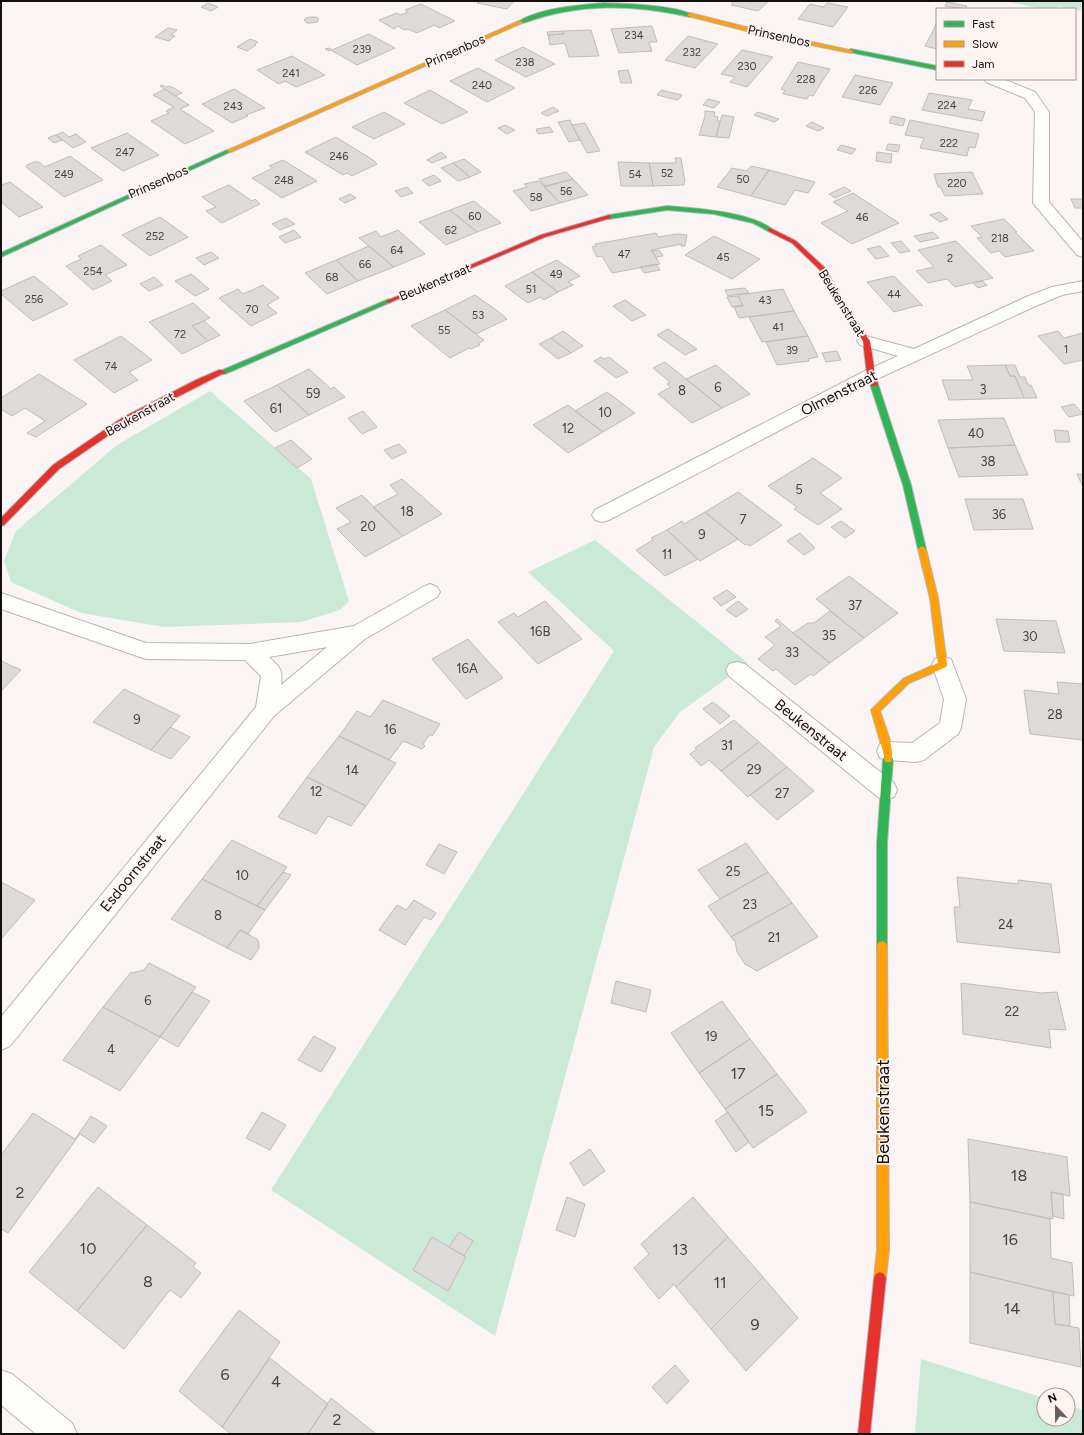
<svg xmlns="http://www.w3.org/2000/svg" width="1084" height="1435" viewBox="0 0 1084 1435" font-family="Figtree,sans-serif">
	<rect width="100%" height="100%" fill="#faf5f4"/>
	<path fill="#cbe9d7" d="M1005,1H1083L1081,11L1058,6L1057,9H1042Z
		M210,391L311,479L349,601L340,610L301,622L164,627L81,613L11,582L4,561L16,531L117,445Z
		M595,540L748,663L680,712L654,747L495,1336L271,1190L614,651L528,572Z
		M921,1359L1044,1398V1419H1068V1405L1083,1410V1434H915Z"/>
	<path fill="#dedada" stroke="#c0bcbb" d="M479,1H514L507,9L477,3Z
		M734,1H769L758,11L731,5Z
		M947,2L967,6L965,9L945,6Z
		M208,3L218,7L211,11L201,7Z
		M827,3L848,7L833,27L798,19L810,4L823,7Z
		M421,4L455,21L439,28L434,25L417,33L408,29L404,30L398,26L394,29L379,20L397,13L400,15L408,12L405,10Z
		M311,17H316L319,19L317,22L312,23H307L304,20L306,18Z
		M937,21V49L925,46L933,31Z
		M652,26L657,42H649L652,51L619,53L611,29Z
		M168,28L177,30L171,35L175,36L169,41L155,37Z
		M591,30L599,56L569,57L565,43L550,45L548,35L564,34L563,31Z
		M563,31L564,34L548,35L547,32Z
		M369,34L395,48L357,65L331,50L329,51L325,49L329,48L332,50Z
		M688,36L718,44L695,68L665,60Z
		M250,39L258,42L255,44L256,45L247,51L237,47Z
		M523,47L555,64L526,77L495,60Z
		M742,50L773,57L747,87L730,82L735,77L721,74Z
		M292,56L325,75L296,87L285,81L279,84L257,70Z
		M798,62L830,69L813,96L809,95L807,99L783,94L785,90L781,89Z
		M478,68L515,88L487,102L450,81Z
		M628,70L632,83H621L618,71Z
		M855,75L893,83L880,105L842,97Z
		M162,85L166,87L169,86L174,88L182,93L175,96L160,86Z
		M165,89L189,105L180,109L214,131L185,144L151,121L169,113L166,111L174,107L153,95Z
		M234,89L265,108L246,115L248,116L232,123L202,104Z
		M430,90L468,112L442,124L404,103Z
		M661,90L682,95L678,100L657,95Z
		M929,93L972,100L968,109L985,112L982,121L922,110Z
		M708,99L720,102L714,108L703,105Z
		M553,107L559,111L547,116L541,113Z
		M705,111L715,112L714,116L718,117L717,121H720L716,137L699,135L705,116Z
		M384,112L405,124L374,139L352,127Z
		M758,112L779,119L774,122L754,115Z
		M722,115L734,117L729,138L716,137Z
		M892,116L905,119L903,126L889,123Z
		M570,120L572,125L580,140L569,142L558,122Z
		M910,120L979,134L975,148L969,147L967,156L920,148L924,138L905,135Z
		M812,122L824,128L818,131L806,126Z
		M585,123L600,151L587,153L572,125Z
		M505,125L515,130L507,134L498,128Z
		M550,127L553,132L538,134L536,129Z
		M63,132L69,137L76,134L86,142L73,148L56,135Z
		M127,133L159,155L123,171L91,148Z
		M55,135H56L62,140L54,143L48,138Z
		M336,137L373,160L377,164L352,176L347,173L343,175L305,152Z
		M888,144L900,145L898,152L886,150Z
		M841,145L856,149L852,154L837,150Z
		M441,152L447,157L432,163L427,160Z
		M877,152L892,154L891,163L876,161Z
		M70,156L103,180L64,197L26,167L27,165L34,162H39L45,167Z
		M675,158H681L685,182H684V185L653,186L649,163H673L676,162Z
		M464,159L481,172L470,177L453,163Z
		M283,160L317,181L282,198L252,178L273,168L269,166Z
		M618,162L649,163L653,186H621Z
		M453,163L470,177L458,181L441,168Z
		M751,166L769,170L751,196L717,187L732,168L747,171Z
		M769,170L815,182L808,193L795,190L785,205L751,196Z
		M566,172L573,179L545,186L539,179Z
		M972,172L983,194L945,196L940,187H938L934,174Z
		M434,175L441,181L429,186L422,180Z
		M573,179L588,195L560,203L544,187Z
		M539,181L560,203L531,211L513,191L527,187L524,184Z
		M10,182L43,207L19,217L1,202V185Z
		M229,185L252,201L255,199L260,204L222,223L206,211L216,207L202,197Z
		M407,187L413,193L401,197L395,191Z
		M844,187L851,191L835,198L829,194Z
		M853,193L899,223L852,244L821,223L848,211L833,202Z
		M350,194L356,198L345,203L339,199Z
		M1071,199H1083V208H1075Z
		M474,201L501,223L477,232L450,210Z
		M450,210L477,232L446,245L419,222Z
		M939,212L948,219L940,222L930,215Z
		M160,217L188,237L150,256L122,235Z
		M286,218L295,224L280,230L272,224Z
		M1004,219L1017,232H1015L1034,251L1005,257L999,251L991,253L977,238L982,237L971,226Z
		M294,230L301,237L285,243L279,237Z
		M398,230L425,254L394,267L359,238L376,231L381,237Z
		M933,232L939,238L920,242L914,236Z
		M656,233L658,237L677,234L687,235L685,246H681L682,244L651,250L660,264L612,273L602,256L597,257L592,247L596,246L595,244Z
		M714,236L760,259L732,279L685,255Z
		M901,241L910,251L900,253L891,243Z
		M956,241L993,278L955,287L947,279L928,283L916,271L934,267L918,250Z
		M101,245L127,265L105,275L112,281L93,290L66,266L81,259L78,256Z
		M369,246L394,267L358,281L336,260Z
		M880,246L889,256L876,259L867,249Z
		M659,250L663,256L656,257L652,251Z
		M211,252L219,258L204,265L196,258Z
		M336,260L358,281L327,294L305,273Z
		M557,260L580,276L568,282L573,285L558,292L532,272Z
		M656,264L660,270L644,273L640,267Z
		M532,272L558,292L544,300L540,297L528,303L505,286Z
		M191,274L195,277L209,289L195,296L175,281Z
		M34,276L68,304L33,321L1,294V291Z
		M894,276L923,306L920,305L894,312L867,282Z
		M154,277L163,285L149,291L140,284Z
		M982,281L987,285L978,288L973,283Z
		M263,285L279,298L267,305L277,313L251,326L219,298L238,289L243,294Z
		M745,288L749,293L728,296L725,290Z
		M783,289L794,311L739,318L734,307L743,306L738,295Z
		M475,295L499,312L507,319L476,334L445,310Z
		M738,296L743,305L732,307L727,297Z
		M625,300L646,315L632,321L613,306Z
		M193,303L210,318L192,326L208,341L182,354L149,322Z
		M445,310L476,334L484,340L478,344L480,345L471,349L469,348L450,358L411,326Z
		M794,311L808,336L762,342L749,317Z
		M204,321L220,335L208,341L192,326Z
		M668,329L697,349L685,355L657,335Z
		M563,331L583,346L571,353L551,338Z
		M1058,331L1064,338L1083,333V360L1064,364L1038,336Z
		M121,336L152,360L129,372L138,380L114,393L74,360Z
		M808,336L818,357L808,359L809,361L777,365L766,342Z
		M551,338L571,353L558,359L539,344Z
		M837,351L841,360L826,362L822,353Z
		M601,357L604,359L609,357L628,372L616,378L594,361Z
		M665,362L686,379L722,408L692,423L658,394L671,387L667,384L670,382L653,368Z
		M716,365L750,394L722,408L686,379Z
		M1005,365H1015L1020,377H1025L1028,385H1031L1037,398H1024L1015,376H1010Z
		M1005,365L1010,376H1015L1024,398L949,400L942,380H973L967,366Z
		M309,369L331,389L334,387L345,397L309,415L277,385Z
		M39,374L87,404L36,437L27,433L45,421L25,408L12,416L1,409V398Z
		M277,385L309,415L275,432L244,401Z
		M607,392L635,413L603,432L575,411Z
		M1074,404L1083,414L1069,417L1061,407Z
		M568,405L603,432L568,453L533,425Z
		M363,411L377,427L362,434L348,418Z
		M1004,418L1015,445L948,448L938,420Z
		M1054,430L1068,431L1070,442H1056Z
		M291,440L312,459L297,468L275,448Z
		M399,444L407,452L392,459L384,450Z
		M1015,445L1028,475L959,477L948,448Z
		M813,458L842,478L820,493L842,509L818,525L794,509L797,507L768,486Z
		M1077,474H1083V487Z
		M402,479L442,514L403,536L373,507L398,494L390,485Z
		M738,492L782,525L750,546L747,544L745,545L705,512Z
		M362,495L403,536L365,557L337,529L351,522L336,508Z
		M965,499H1023L1033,529L974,530Z
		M705,512L738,539L700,561L667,530L682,521L684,524Z
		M841,521L855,531L845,538L831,527Z
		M667,530L698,559L665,576L636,550L653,540L651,538Z
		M800,533L815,548L804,555L787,541Z
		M849,576L898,613L864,638L816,599Z
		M727,590L736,597L721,606L713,598Z
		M545,601L582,639L538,664L498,622L514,613L518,617Z
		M738,601L748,609L736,617L726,610Z
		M830,611L864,638L830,663L793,633L808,623H814Z
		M777,619L793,633L830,663L813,676L811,674L795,685L776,669L773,671L758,659L775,645L765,637L781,626L775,621Z
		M996,619L1056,621L1065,653L1004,651Z
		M468,639L503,678L466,699L432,659Z
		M1,661L21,670L1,691Z
		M1057,682L1083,684V740L1030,734L1024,690L1059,694Z
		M124,689L180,716L151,750L93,722Z
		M383,700L440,724L432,736L430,734L423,744L425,746L422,749L403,741L389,760L339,736L357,711L370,717Z
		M713,702L730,716L720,724L703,709Z
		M734,720L759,742L721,771L709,760L701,766L690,754L697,749L695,748Z
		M170,727L190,737L171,759L151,750Z
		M339,736L396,763L366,806L307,777Z
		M759,742L787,767L748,797L721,771Z
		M787,767L814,791L777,820L750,795Z
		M307,777L366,806L351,826L328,816L316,834L278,817Z
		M232,840L287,867L257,906L202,879Z
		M746,843L768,872L720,899L698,870Z
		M439,844L457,852L444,874L426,865Z
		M283,872L291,875L265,910L257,906Z
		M768,872L792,903L731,937L708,906Z
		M957,877L1018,884V880L1051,884L1060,953L957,942L954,907H960Z
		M202,879L265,910L248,934L240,930L227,948L171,919Z
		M1,882L35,900L1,939Z
		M414,900L436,913L431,920L424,917L405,945L379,930L397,905L406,910Z
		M792,903L818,937L757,971L745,964L737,952L735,940H733L731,937Z
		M240,930L257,939L259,943V948L251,960L227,948Z
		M149,963L196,987L160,1037L103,1007L131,972L132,973L144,970Z
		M616,981L651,990L646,1012L611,1003Z
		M961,983L1041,993L1057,992L1066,1030L1049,1029L1051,1048L963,1034Z
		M192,992L210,1001L178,1047L160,1037Z
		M722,1001L750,1039L699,1073L671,1033Z
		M103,1007L160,1037L120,1091L63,1060Z
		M314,1036L336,1048L321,1072L298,1060Z
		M750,1039L777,1074L725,1109L699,1073Z
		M777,1074L807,1112L753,1148L725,1109Z
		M262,1112L286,1125L270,1150L246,1138Z
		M728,1112L749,1142L736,1152L715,1121Z
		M33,1113L75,1139L91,1116L107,1126L94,1143L80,1134L8,1233L1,1229V1155Z
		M968,1139L1067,1157L1070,1196L1051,1192L1053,1219L970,1202Z
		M590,1149L605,1171L584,1186L570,1163Z
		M98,1187L147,1225L77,1311L29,1272Z
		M1051,1192L1063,1194L1064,1219L1053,1216Z
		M567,1197L585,1204L575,1237L556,1230Z
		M693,1197L728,1237L676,1287L674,1284L659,1299L634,1268L649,1254L641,1244Z
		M970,1202L1050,1219L1051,1258L1072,1263L1074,1296L970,1272Z
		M147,1225L196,1263L193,1267L201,1273L181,1298L170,1290L124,1349L77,1311Z
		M459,1232L473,1241L464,1256L449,1247Z
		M432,1237L466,1257L448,1291L413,1270Z
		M728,1237L763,1277L711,1329L676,1287Z
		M970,1272L1053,1292L1055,1324L1079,1328L1081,1367L970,1343Z
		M763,1277L798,1318L746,1371L711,1329Z
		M1053,1292L1069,1295L1070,1326L1055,1324Z
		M239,1310L280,1342L222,1427L179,1391Z
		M270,1358L328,1404L308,1434H231L222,1427Z
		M675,1365L689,1381L667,1404L652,1387Z
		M331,1398L376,1434H308Z"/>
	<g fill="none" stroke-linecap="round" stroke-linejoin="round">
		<g stroke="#b9b5b4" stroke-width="2">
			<path id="street" d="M984,79H1003L1035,92L1049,112V202L1083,242V257L1077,255L1033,203L1035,112L1025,98L986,82Z
				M1083,281V291L1062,295L1038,305L877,379L609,520L602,522L595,520L592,515L595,510L865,371L898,356L860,345L857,341L860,337L866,336L914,349L1026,297L1052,287Z
				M430,584L437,587L440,592L437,597L365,639L274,716L10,1046L1,1050V1017L256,707L261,676L245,660L146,659L1,609V593L146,643L250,644L354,626L423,587ZM327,647L281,685C283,669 280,668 269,657Z
				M943,657L951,659L966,699L961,728L958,734L924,760L916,762L888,760L880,758L877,751L880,744L888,742L912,743L940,723L944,699L932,665L935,659Z
				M737,662L745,664L894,783L897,790L894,797L886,800L878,797L729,676L726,670L729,664Z
				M1,1370L12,1374L72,1423L77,1434H36L1,1405Z"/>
		</g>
		<g stroke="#b9b5b4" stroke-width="2">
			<path id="fast" d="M604,3C625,4 676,5 693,15L690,17C631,4 580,3 523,23L518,22C538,8 581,5 604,3Z
				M851,49L937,66V70L849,52V50Z
				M227,150L232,151L1,257V253Z
				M667,206C694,208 753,212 773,230L768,231L753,223L714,214L667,210L609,219L606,217L609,215Z
				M389,299L391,300V302L225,374H222L218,372Z
				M871,382H877L878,384L911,485L926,549L925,551L922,552L918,549L903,485L870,384Z
				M888,755L891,756L893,759L887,843V946L886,949L882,951L878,949L877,946V843L883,759L885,756Z"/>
		</g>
		<g stroke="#b9b5b4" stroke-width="2">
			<path id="slow" d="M690,13L766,32L854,51L851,53L766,36L688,16L687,15Z
				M519,21L524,22L231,152L226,151Z
				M922,546L926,549L938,598L947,665L946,667L909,683L880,711C884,723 896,751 891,762H885L883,751L871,710L903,679L938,663L930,598L918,549Z
				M882,941L886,943L887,946L889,1250L886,1278L884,1282L880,1284L876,1282L874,1278L877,1250V946L878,943Z"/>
		</g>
		<g stroke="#b9b5b4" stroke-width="2">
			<path id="jam" d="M609,215L611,216V218L545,237L391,302L389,303L386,301L541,235Z
				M770,228L796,241L825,268L848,311L870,341L875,375L878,384L877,386H871L867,375L863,341L842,311L819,269L792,243L768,231V229Z
				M219,370H222L226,372L128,422L59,469L4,525L1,526V518L53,465L122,418L196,380Z
				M880,1272L884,1274L886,1278L870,1434H858L874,1278L876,1274Z"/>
		</g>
		<use href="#street" fill="#fefefd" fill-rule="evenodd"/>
		<use href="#fast" fill="#30b455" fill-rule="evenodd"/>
		<use href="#slow" fill="#ff9f0a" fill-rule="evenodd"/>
		<use href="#jam" fill="#e5322d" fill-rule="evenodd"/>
	</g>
	<g text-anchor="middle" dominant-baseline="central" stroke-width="3.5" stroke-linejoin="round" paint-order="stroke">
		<g font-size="11" fill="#454241">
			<text x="634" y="35">234</text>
			<text x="362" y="49">239</text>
			<text x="692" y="52">232</text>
			<text x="525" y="62">238</text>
			<text x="747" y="66">230</text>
			<text x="291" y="73">241</text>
			<text x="806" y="79">228</text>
			<text x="482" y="85">240</text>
			<text x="868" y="90">226</text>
			<text x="947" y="105">224</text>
			<text x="233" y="106">243</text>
			<text x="949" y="143">222</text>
			<text x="125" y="152">247</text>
			<text x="339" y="156">246</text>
			<text x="667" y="173">52</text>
			<text x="64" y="174">249</text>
			<text x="635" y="174">54</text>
			<text x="743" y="179">50</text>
			<text x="284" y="180">248</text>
			<text x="957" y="183">220</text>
			<text x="566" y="191">56</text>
			<text x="536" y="197">58</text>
			<text x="475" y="216">60</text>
			<text x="862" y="217">46</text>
			<text x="451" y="230">62</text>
			<text x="155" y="236">252</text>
			<text x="1000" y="238">218</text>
			<text x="397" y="250">64</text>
			<text x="624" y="254">47</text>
			<text x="723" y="257">45</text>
			<text x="950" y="258">2</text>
			<text x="365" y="264">66</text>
			<text x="93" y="271">254</text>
			<text x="556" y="274">49</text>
			<text x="332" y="277">68</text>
			<text x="531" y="289">51</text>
			<text x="894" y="294">44</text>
			<text x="34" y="299">256</text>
			<text x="765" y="300">43</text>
			<text x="252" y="309">70</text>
			<text x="478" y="315">53</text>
			<text x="778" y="327">41</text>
			<text x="444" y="330">55</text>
			<text x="180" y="334">72</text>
			<text x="1066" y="349">1</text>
			<text x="792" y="350">39</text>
			<text x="111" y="366">74</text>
		</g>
		<g font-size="13" fill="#120f0e" stroke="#fdf4f1">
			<text transform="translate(779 36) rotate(12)">Prinsenbos</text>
			<text transform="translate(455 51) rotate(-24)">Prinsenbos</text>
			<text transform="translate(158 182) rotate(-24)">Prinsenbos</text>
			<text transform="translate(435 282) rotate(-23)">Beukenstraat</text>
			<text transform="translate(842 303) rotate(58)">Beukenstraat</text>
			<text transform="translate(140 414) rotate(-29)">Beukenstraat</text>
		</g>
		<g font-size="13" fill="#454241">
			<text x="718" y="387">6</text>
			<text x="983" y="389">3</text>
			<text x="682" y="390">8</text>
			<text x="313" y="393">59</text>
			<text x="276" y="408">61</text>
			<text x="605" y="412">10</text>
			<text x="568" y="428">12</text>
			<text x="976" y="433">40</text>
			<text x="988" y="461">38</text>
			<text x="799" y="489">5</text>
			<text x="407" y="511">18</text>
			<text x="999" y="514">36</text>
			<text x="743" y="519">7</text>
			<text x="368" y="526">20</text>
			<text x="702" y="534">9</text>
			<text x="667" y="554">11</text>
			<text x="855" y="605">37</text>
			<text x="540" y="631">16B</text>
			<text x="829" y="635">35</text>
			<text x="1030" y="636">30</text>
			<text x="792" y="652">33</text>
			<text x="467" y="668">16A</text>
			<text x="1055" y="714">28</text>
			<text x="137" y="719">9</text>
			<text x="390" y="729">16</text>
			<text x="727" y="745">31</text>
			<text x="754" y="769">29</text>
			<text x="352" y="770">14</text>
			<text x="316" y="791">12</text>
			<text x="782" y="793">27</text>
			<text x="733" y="871">25</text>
			<text x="242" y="875">10</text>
			<text x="750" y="904">23</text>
			<text x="218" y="915">8</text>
			<text x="1006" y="924">24</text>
			<text x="774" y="937">21</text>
			<text x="148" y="1000">6</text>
			<text x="1012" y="1011">22</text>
			<text x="711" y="1036">19</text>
			<text x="111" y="1049">4</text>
		</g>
		<g font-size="15" fill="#120f0e" stroke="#fdf4f1">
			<text transform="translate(839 393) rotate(-27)">Olmenstraat</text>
			<text transform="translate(811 730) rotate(39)">Beukenstraat</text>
			<text transform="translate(133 873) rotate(-51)">Esdoornstraat</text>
		</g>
		<g font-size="16" fill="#454241">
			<text x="738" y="1073">17</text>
			<text x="766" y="1110">15</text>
			<text x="1019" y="1175">18</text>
			<text x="20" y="1192">2</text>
			<text x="1010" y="1239">16</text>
			<text x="88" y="1248">10</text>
			<text x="680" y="1249">13</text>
			<text x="148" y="1281">8</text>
			<text x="720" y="1282">11</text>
			<text x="1012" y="1308">14</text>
			<text x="755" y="1324">9</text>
			<text x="225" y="1374">6</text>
			<text x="276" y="1381">4</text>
			<text x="337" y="1419">2</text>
		</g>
		<g font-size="18" fill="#120f0e" stroke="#fdf4f1">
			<text transform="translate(883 1112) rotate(-90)">Beukenstraat</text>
		</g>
	</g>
	<rect width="1084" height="1435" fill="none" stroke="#120f0e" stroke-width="4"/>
	<rect x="936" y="8" width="140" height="72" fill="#fdf4f1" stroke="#9f9896"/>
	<rect x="944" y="21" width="20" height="6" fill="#30b455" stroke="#9f9896"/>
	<text x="972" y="28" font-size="12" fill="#120f0e">Fast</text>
	<rect x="944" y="41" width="20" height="6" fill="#ff9f0a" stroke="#9f9896"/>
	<text x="972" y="48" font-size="12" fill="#120f0e">Slow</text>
	<rect x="944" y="61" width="20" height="6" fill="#e5322d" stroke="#9f9896"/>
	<text x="972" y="68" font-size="12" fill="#120f0e">Jam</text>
	<g transform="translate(1056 1407) rotate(338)"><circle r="19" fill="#fdf4f1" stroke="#9f9896"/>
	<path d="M0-3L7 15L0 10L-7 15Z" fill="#63605e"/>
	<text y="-6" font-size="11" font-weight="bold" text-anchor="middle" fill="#120f0e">N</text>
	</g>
</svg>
